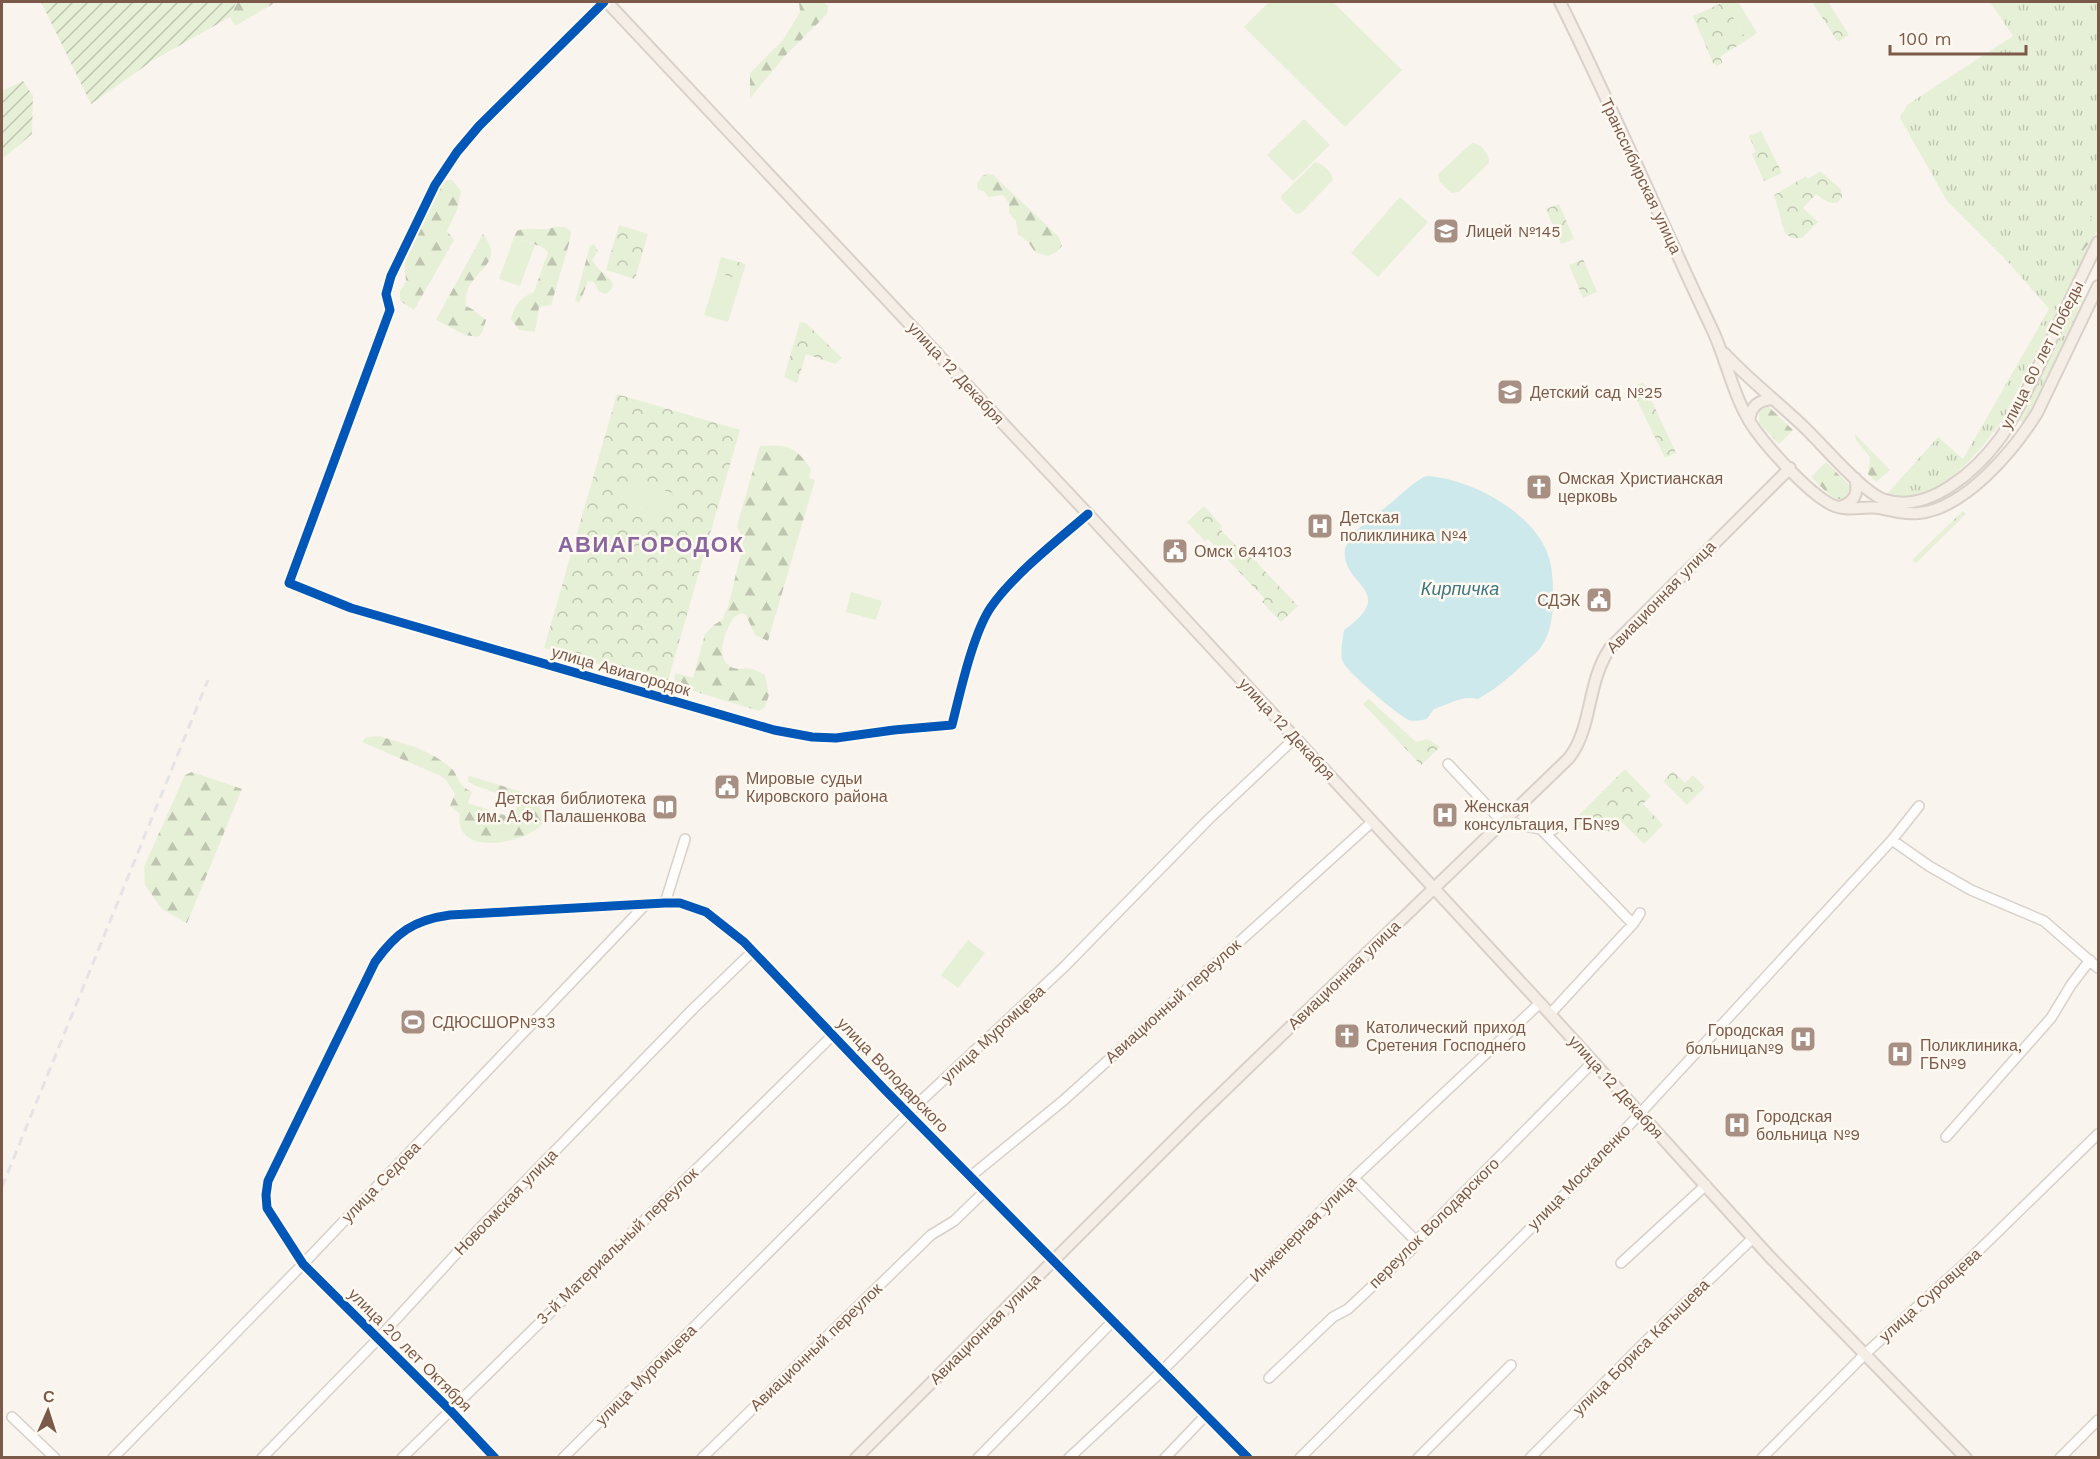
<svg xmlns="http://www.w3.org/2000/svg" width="2100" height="1459" viewBox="0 0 2100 1459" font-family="'Work Sans',sans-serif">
	<defs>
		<pattern id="grass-tufts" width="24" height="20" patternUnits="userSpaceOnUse" patternTransform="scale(1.5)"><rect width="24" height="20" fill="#e6f0d7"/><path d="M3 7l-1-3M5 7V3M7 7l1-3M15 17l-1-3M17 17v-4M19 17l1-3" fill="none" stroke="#bfc5b0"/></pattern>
		<pattern id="forest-firs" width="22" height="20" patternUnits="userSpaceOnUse" patternTransform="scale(1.5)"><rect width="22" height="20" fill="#e6f0d7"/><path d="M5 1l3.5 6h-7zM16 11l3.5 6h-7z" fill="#bfc5b0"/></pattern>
		<pattern id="park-crowns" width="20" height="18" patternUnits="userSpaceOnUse" patternTransform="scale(1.5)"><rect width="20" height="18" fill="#e6f0d7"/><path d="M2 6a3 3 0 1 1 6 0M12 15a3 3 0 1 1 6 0" fill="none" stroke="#bfc5b0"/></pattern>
		<pattern id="garden-furrows" width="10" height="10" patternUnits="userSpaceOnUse" patternTransform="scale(1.5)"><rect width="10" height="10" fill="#e6f0d7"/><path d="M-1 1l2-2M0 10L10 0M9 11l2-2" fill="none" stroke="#bfc5b0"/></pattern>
	</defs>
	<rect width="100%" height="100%" fill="#f9f4ee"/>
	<path fill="url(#grass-tufts)" d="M1990,2H2098V229L2005,416C1984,447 1946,495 1905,498C1899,498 1892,495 1887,494L1938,437L1963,459L2049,309L2009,263L1947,201L1900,118L1907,105L2013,36Z
		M2079,294L2086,297L2024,423L2018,419Z
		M1963,511L1966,514L1916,563L1912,560Z"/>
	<path fill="url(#forest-firs)" d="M236,2H276L235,26L230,17Z
		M799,2H823L828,6L827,14L785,56L750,98V73L783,40L800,12Z
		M987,174L993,175L1059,237L1062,246L1056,252L1048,256L1035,252L1028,242L1018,234L1016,221L1009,213V203L1003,195L988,197L984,191L978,190L977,184L982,176Z
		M452,180L461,191L457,210L447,231L454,240L414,310L400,301V291L406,282L404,255L442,181Z
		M2098,201C2099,230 2098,234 2078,256L2081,243Z
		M555,227H564L571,231L570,240L551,305L539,307L535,332L519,330L511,319C516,303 519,299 534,292L548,252L542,247L514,237L517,231C529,226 543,232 555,227Z
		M483,234C505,263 476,267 467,292C465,296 466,302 466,306L472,309L486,320L482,333L478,337L465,335L436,320Z
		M594,244L598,251L592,260C595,263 596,267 599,269C607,278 621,283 606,294L599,292L594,282L588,281L580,302L575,301L590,246Z
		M1763,407H1769L1793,430L1779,444L1759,423V411Z
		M1855,434L1890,470L1876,482L1868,474L1870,457L1856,440Z
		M760,446C789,445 794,445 811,469L809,478L815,480L768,641L755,635L746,615L742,613L734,617C726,630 712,658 733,668C739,670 746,667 752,669C756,670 761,673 765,675L769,695L765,707L759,711L674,685L675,673L693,678L705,634L714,625L722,620L728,607L742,549L743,541L737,526Z
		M1826,462L1850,486L1852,493C1840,511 1822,487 1811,477Z
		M379,736C408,745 426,748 450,767C460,776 455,784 472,792L468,803L513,818L518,801L474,785L468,781V777L470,776L535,796L539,801L543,823C530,842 453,860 460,814L450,806L455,794L446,780L441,776L362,742L366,737Z
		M192,772L242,789L187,923L162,909L145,885L144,867L185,775Z"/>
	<path fill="url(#park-crowns)" d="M1724,2H1738L1743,10L1733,17L1747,40L1721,56L1722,63L1718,66L1713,63L1693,16Z
		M1812,2H1828L1849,35L1838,42Z
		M1761,131L1782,173L1764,181L1752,154L1756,152L1749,136Z
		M1820,171L1841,189L1842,197L1837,203C1827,203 1824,200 1816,194L1803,208L1818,222L1802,238C1795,239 1790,238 1785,233L1774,195L1806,176L1808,179Z
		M1559,204L1574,239L1561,244L1546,209Z
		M619,225L648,234L635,279L606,270Z
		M721,257L746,264L741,280L717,273Z
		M1583,259L1597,292L1583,298L1569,265Z
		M800,322L806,323L842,358L835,364L806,354L797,383L784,377Z
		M1643,382L1676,453L1665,458L1631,388Z
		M617,394L740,430L667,684L544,648Z
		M1204,506L1222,526L1220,529L1242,552L1245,550L1298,606L1281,622L1262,602L1265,599L1208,539L1205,541L1187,522Z
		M1369,699L1416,742L1428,739L1440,747L1421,765L1363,704Z
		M1625,769L1651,796L1643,804L1663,825L1644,844L1623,823L1614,832L1577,827L1572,822Z
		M1673,771L1685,783L1693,775L1705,787L1687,805L1663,781Z"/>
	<path fill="url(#garden-furrows)" d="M41,2H236L230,17L152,61L91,104Z
		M23,81L33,96L32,134L2,159V91Z"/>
	<path fill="#e6f0d7" d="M1269,2H1333L1402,70L1345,127L1244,27Z
		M1743,10L1757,33L1747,40L1733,17Z
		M1304,119L1330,145L1293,181L1267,155Z
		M1472,143C1480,143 1490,154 1489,163L1459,192L1451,193L1440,182L1438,174Z
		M1315,162C1322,163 1333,173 1333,180L1301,213L1296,214L1282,200L1281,196Z
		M1400,197L1428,222L1378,277L1351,253Z
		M514,237L535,245L520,286L499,279Z
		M717,273L741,280L728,322L704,315Z
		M633,482L673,493L666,514L627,502Z
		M851,592L882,601L876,620L846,612Z
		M968,940L985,953L958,988L941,975Z"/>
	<path fill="#cee9eb" d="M1426,476C1470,478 1536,513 1549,558C1553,570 1553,587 1553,599C1553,615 1551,633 1541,647C1538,652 1532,656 1528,660C1512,675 1497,689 1478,699C1461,695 1450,704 1434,709L1427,719C1422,720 1415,722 1409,720C1400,717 1346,671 1343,662C1339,653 1343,639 1344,630C1400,590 1340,586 1345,549C1346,545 1351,536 1354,533C1363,523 1376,515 1386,507C1400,496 1410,484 1426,476Z"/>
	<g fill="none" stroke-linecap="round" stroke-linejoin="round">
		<g stroke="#d8d0ca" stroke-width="12">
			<path id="minor" d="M604,2L479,126L457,152L435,185L391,276L386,294L390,310L289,583L351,608L774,730L812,737L836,738L894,730L952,725C960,693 973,633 991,607C1013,575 1058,540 1088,514
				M1448,764L1495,814C1513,825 1533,829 1553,830
				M1541,829L1633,924
				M1892,840L1929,866L1971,890L2044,921L2098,968
				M665,903L685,839
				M1550,1014L1633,924L1640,913
				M1946,1137L2051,1018L2071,985L2090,960
				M971,1176L1064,1100L1372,822
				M1354,1178L1416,1241
				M1621,1263L1706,1185
				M1269,1378L1333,1317L1348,1309L1412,1249L1416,1241L1593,1062
				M12,1417L55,1458
				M113,1458L303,1264L646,904
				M262,1458L378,1339L478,1230L693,1009L753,951
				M402,1458L833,1035
				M495,1458L450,1410L303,1264L267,1208L266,1195L268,1181L375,962C396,933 413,920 450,915L665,903H680L706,912L744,942L885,1090L1248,1458
				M563,1458L908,1113L1064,967L1208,820L1295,738
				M702,1458L931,1235L954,1221L985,1191
				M978,1458L1113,1321
				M1069,1458L1162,1371L1358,1174L1540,1003
				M1165,1458L1206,1415
				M1300,1458L1574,1185L1892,840L1919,806
				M1418,1458L1511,1365
				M1530,1458L1659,1328L1753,1238
				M1762,1458L1865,1354L1972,1257L2098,1134
				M2060,1458L2098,1420"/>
		</g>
		<g stroke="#dad0ca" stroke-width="14">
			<path id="major" d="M607,2L1088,514L1540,1003L1770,1257L1966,1458
				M1560,2C1614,110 1661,222 1713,331C1728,364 1734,401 1756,431C1770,450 1816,502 1838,507C1851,511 1865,506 1879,508C1892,511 1905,514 1919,513C1966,508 2014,450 2037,413L2098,286
				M1724,353C1749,380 1778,402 1804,427C1823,445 1863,493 1885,500C1929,514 1977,470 2001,437C2018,412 2030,384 2043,357C2061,318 2080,280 2098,242
				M1749,421C1751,406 1758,400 1773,399
				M1840,507C1855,502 1859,493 1855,478
				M856,1458L1200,1114L1569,758C1593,727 1586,684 1610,648L1790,468"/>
		</g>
		<use href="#minor" stroke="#fefdfc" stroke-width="9"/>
		<use href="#major" stroke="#f4eee6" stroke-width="10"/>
		<path stroke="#e6e3e6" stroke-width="3" stroke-dasharray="9 6" stroke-linecap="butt" d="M2,1187L208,680"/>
		<g stroke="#fff9f1" stroke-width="13">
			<path id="cycleway" d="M604,2L479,126L457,152L435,185L391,276L386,294L390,310L289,583L351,608L774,730L812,737L836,738L894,730L952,725C960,693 973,633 991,607C1013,575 1058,540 1088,514
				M495,1458L450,1410L303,1264L267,1208L266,1195L268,1181L375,962C396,933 413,920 450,915L665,903H680L706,912L744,942L885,1090L1248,1458"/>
		</g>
		<use href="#cycleway" stroke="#0057b8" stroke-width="9"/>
	</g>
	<defs>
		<g id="school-square" transform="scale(1.35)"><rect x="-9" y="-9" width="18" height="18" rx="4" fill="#a79083" stroke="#fff9f1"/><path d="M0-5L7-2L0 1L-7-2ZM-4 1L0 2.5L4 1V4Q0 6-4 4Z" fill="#fff"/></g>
		<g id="church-square" transform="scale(1.35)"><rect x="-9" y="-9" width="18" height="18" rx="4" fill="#a79083" stroke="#fff9f1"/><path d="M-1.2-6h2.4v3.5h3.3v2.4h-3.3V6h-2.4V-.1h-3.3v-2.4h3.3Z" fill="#fff"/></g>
		<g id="hospital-square" transform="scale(1.35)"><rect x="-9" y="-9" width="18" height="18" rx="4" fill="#a79083" stroke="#fff9f1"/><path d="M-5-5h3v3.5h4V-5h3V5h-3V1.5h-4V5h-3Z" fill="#fff"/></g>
		<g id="civic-square" transform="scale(1.35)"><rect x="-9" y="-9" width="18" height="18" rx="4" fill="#a79083" stroke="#fff9f1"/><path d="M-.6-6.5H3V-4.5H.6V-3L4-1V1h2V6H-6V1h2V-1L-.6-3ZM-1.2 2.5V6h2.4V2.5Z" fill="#fff"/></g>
		<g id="library-square" transform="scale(1.35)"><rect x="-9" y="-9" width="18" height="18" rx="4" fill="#a79083" stroke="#fff9f1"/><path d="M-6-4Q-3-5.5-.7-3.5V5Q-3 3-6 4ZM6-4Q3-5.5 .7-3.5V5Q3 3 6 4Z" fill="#fff"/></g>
		<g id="stadium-square" transform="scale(1.35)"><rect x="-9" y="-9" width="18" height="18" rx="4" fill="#a79083" stroke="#fff9f1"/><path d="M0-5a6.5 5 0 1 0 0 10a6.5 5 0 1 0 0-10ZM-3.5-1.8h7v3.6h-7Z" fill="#fff"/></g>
	</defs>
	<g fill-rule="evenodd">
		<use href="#school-square" x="1446" y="231"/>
		<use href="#school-square" x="1510" y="392"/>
		<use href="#church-square" x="1539" y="487"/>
		<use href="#hospital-square" x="1320" y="526"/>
		<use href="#civic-square" x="1175" y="551"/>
		<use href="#civic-square" x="1599" y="600"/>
		<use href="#civic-square" x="727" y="787"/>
		<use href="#library-square" x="665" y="807"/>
		<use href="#hospital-square" x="1445" y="815"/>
		<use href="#stadium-square" x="413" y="1022"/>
		<use href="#church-square" x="1347" y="1036"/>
		<use href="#hospital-square" x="1803" y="1039"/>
		<use href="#hospital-square" x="1900" y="1054"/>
		<use href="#hospital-square" x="1737" y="1125"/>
	</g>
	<g text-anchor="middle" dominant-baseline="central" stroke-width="5" stroke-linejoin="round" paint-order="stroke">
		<g font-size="16" fill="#7b5a4a" stroke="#fff9f1">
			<text transform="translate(1641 176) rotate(65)">Транссибирская улица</text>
			<text transform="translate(2042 355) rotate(-63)">улица 60 лет Победы</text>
			<text transform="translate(956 373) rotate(47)">улица 12 Декабря</text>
			<text transform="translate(1661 597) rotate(-46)">Авиационная улица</text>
			<text transform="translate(621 671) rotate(16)">улица Авиагородок</text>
			<text transform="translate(1287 729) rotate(47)">улица 12 Декабря</text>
			<text transform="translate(1344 975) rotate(-44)">Авиационная улица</text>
			<text transform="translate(1173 1001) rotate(-42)">Авиационный переулок</text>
			<text transform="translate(993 1034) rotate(-43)">улица Муромцева</text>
			<text transform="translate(893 1075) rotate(46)">улица Володарского</text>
			<text transform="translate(1616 1087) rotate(48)">улица 12 Декабря</text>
			<text transform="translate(1579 1177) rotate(-46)">улица Москаленко</text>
			<text transform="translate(381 1182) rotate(-46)">улица Седова</text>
			<text transform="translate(506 1202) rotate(-46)">Новоомская улица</text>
			<text transform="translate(1434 1223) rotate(-45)">переулок Володарского</text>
			<text transform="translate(1303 1229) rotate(-45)">Инженерная улица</text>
			<text transform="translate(617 1246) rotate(-44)">3-й Материальный переулок</text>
			<text transform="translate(1930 1295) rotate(-42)">улица Суровцева</text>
			<text transform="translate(985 1329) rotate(-45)">Авиационная улица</text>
			<text transform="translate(816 1347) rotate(-44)">Авиационный переулок</text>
			<text transform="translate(1641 1347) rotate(-45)">улица Бориса Катышева</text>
			<text transform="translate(410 1350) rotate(45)">улица 20 лет Октября</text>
			<text transform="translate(646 1375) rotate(-45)">улица Муромцева</text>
		</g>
		<g font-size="16" fill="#7b5a4a" stroke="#fff9f1" text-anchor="start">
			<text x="1466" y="231">Лицей №145</text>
			<text x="1530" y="392">Детский сад №25</text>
			<text x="1558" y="478">Омская Христианская<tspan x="1558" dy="18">церковь</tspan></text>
			<text x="1340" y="517">Детская<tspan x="1340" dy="18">поликлиника №4</tspan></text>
			<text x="1194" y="551">Омск 644103</text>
			<text x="1580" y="600" text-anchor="end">СДЭК</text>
			<text x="746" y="778">Мировые судьи<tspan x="746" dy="18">Кировского района</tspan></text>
			<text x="646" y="798" text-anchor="end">Детская библиотека<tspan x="646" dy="18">им. А.Ф. Палашенкова</tspan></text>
			<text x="1464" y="806">Женская<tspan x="1464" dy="18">консультация, ГБ№9</tspan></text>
			<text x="432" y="1022">СДЮСШОР№33</text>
			<text x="1366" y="1027">Католический приход<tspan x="1366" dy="18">Сретения Господнего</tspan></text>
			<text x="1784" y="1030" text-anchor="end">Городская<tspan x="1784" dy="18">больница№9</tspan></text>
			<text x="1920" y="1045">Поликлиника,<tspan x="1920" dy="18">ГБ№9</tspan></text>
			<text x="1756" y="1116">Городская<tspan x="1756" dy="18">больница №9</tspan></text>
		</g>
		<g font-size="18" font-style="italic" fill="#3b7881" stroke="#fff9f1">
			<text x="1460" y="588">Кирпичка</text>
		</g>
		<g font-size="22" font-weight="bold" letter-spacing="1.5" fill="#89669e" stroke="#fff9f1">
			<text x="651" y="544">АВИАГОРОДОК</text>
		</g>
	</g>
	<rect width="2100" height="1459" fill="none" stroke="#7b5a4a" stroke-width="6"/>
	<g transform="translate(48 1411) rotate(3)" stroke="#fff9f1" stroke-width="4.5" paint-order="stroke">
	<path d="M0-4.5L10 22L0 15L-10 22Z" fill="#7b5a4a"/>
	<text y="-9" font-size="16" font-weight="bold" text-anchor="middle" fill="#7b5a4a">С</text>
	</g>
	<path d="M1890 45v9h136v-9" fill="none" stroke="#7b5a4a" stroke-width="3"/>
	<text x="1899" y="45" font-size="18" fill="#7b5a4a" stroke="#fff9f1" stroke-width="4.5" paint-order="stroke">100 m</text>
</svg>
